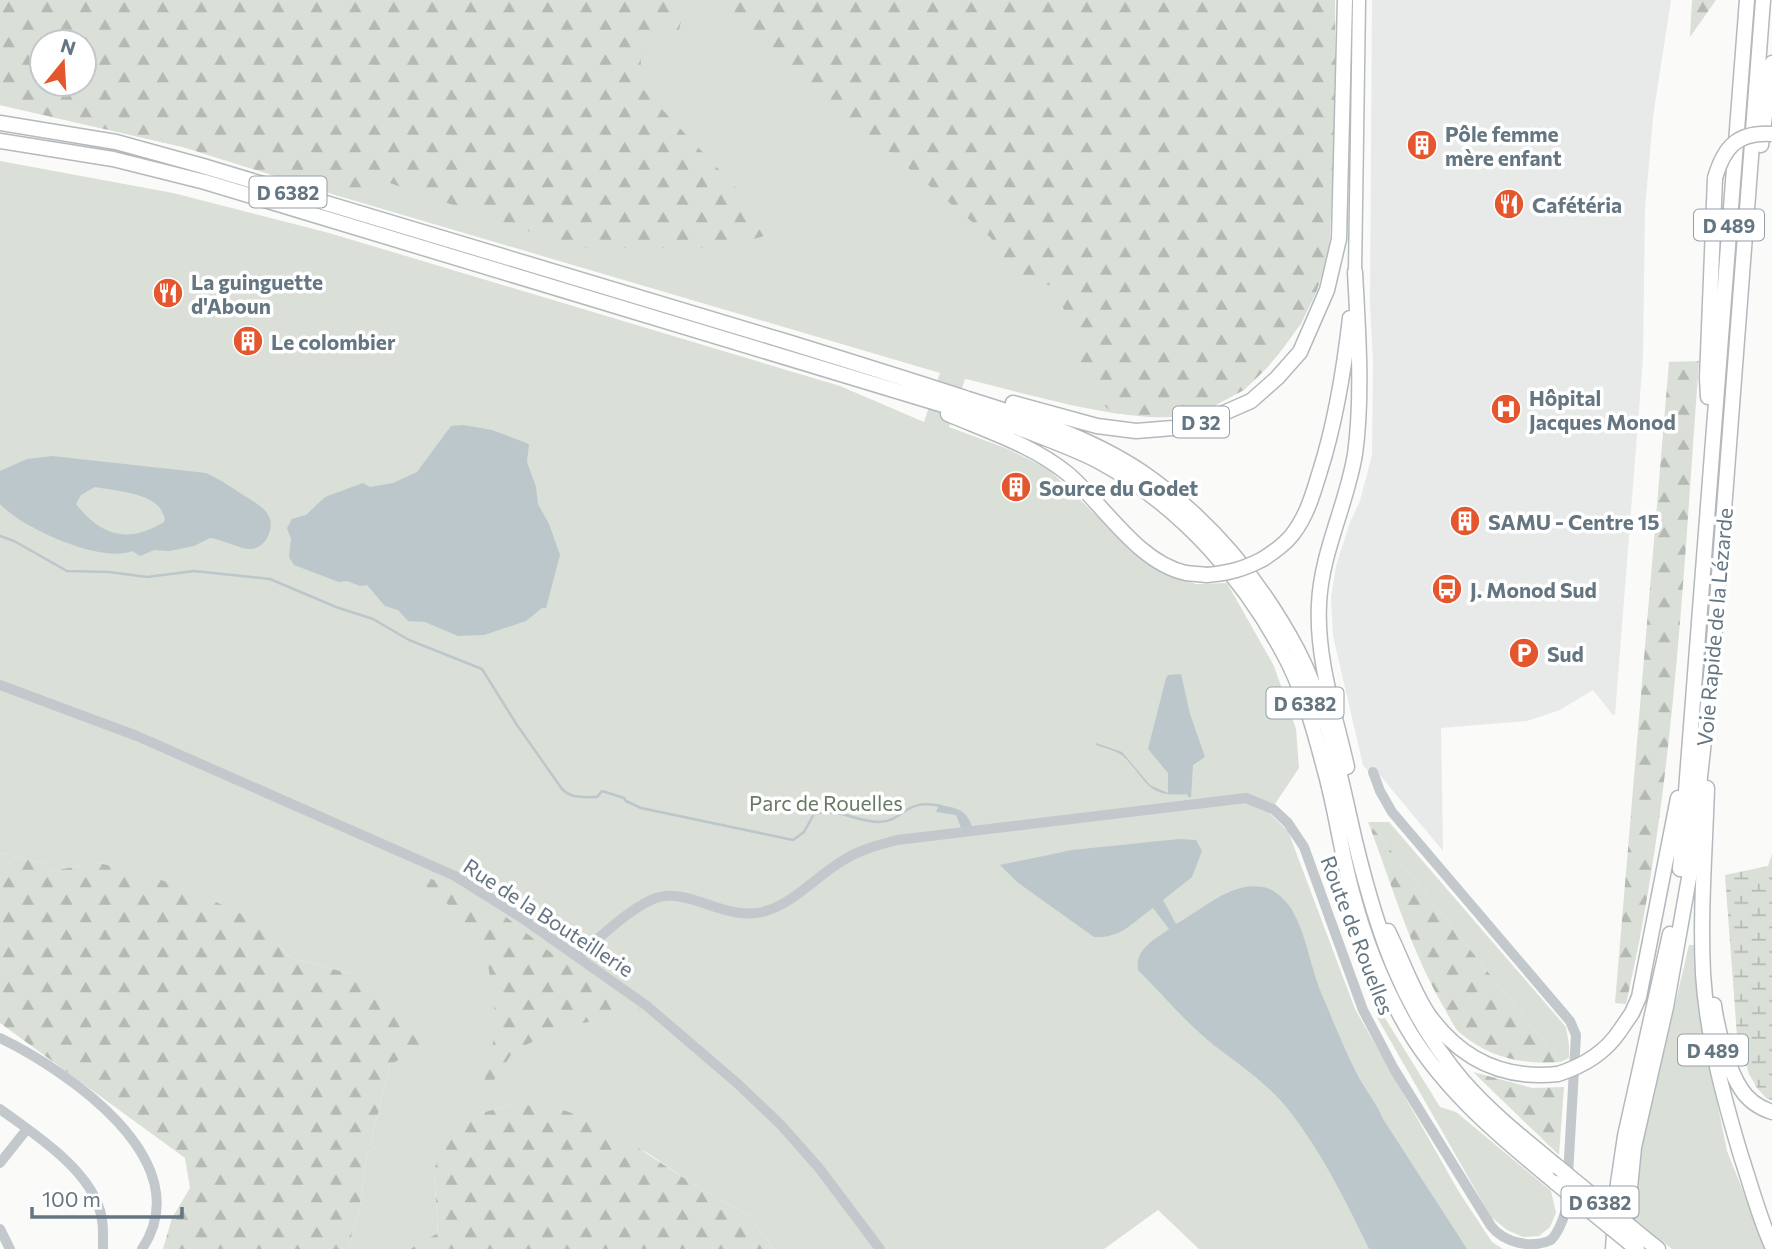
<svg xmlns="http://www.w3.org/2000/svg" width="1772" height="1249" viewBox="0 0 1772 1249" font-family="Commissioner,sans-serif">
	<defs>
		<pattern id="forest-firs" width="22" height="20" patternUnits="userSpaceOnUse" patternTransform="scale(1.75)"><rect width="22" height="20" fill="#dadfd7"/><path d="M5 1l3.5 6h-7zM16 11l3.5 6h-7z" fill="#b4b9b4"/></pattern>
		<pattern id="wetland-marsh" width="20" height="14" patternUnits="userSpaceOnUse" patternTransform="scale(1.75)"><rect width="20" height="14" fill="#dadfd7"/><path d="M1 5h8M5 5V1M11 12h8M15 12V8" fill="none" stroke="#b4b9b4"/></pattern>
	</defs>
	<rect width="100%" height="100%" fill="#fafaf8"/>
	<path fill="#e8e9e9" d="M1372,0H1671L1653,117L1645,209L1643,358L1615,715H1613L1593,690L1560,710L1527,721L1441,728L1443,851L1378,773L1368,771L1363,765L1333,636L1331,598L1336,566L1350,522L1360,501L1372,455L1373,362L1370,304Z"/>
	<path fill="#dadfd7" fill-rule="evenodd" d="M0,0H1335L1317,290C1295,338 1268,376 1221,402C1214,406 1205,412 1197,414C1136,428 1027,393 965,379L949,427L1008,449L1048,469L1128,546L1160,571L1196,584L1227,583L1274,666L1296,729L1299,768L1269,813L1288,831L1355,1009L1459,1192L1492,1242L1503,1249H1199L1158,1210L1104,1249H774L749,1216L687,1180L646,1152L514,1104L478,1114L434,1171L438,1234L410,1249H350L352,1232L359,1214L365,1165L390,1065L355,975L292,958L272,940L100,863L50,871L46,864L0,853V161L173,193L329,233L840,386L924,422L940,373L342,197L183,147L0,105ZM42,42H84V84H42Z
		M1368,822H1389L1566,1027L1569,1045V1058L1560,1062Z
		M1689,945H1695L1699,1013L1727,1151L1766,1249H1672L1632,1218L1643,1142Z
		M1380,1010L1440,1107L1456,1112L1551,1191L1556,1213L1550,1227L1539,1236L1523,1237L1507,1230L1491,1217L1374,1012Z"/>
	<path fill="url(#forest-firs)" fill-rule="evenodd" d="M0,0H686L679,30L660,37L641,58L640,86L778,232L722,248H577L384,181L342,197L183,147L0,105ZM42,42H84V84H42Z
		M710,0H1335L1336,115L1329,254L1317,290L1301,324L1267,368L1244,390L1199,414L1158,417L1113,413L1096,399L1078,366L1072,332L1055,286L1008,277L991,238Z
		M1692,0H1716L1690,37Z
		M1699,361C1683,576 1674,794 1626,1004L1615,1003L1669,362Z
		M1368,822L1560,1062C1523,1065 1490,1058 1460,1033C1454,1028 1450,1018 1446,1011C1411,952 1392,885 1368,822Z
		M0,853L46,864L50,871L99,863L143,874L188,889L267,926L272,940L292,958L355,975L402,1018L421,1046L390,1065L365,1165L359,1214L352,1232L350,1249H163L172,1218L190,1188L185,1158L0,1023Z
		M406,870L454,887L506,917L560,960L645,1013L603,1019L558,1028L513,1052L479,1102L497,1026L488,964L455,910Z
		M1473,1072L1532,1088L1564,1087L1559,1155Z
		M514,1104L558,1108L603,1125L687,1180L749,1216L774,1249H410L438,1233L434,1171L443,1142L478,1114Z"/>
	<path fill="url(#wetland-marsh)" d="M1772,854V1100L1767,1099L1757,1088L1749,1074L1737,1036L1725,875L1768,866Z"/>
	<path fill="#bbc7cb" fill-rule="evenodd" d="M463,425L492,430L529,444L527,462L536,487L538,504L549,524L560,555L546,608H542L526,621L484,635L458,636L425,622L408,621L398,610L385,606L367,585L360,586L347,581L339,582L294,565L289,557L291,539L287,528L292,519L306,515L325,497L363,483L370,487L393,483L417,472L451,426Z
		M52,456L206,473C217,478 225,483 234,489C250,501 280,510 268,536C265,543 259,548 251,549C242,550 222,539 210,538L194,546L170,551L154,550L140,556L132,551C102,564 22,528 0,504V471L27,459ZM95,487C112,490 149,493 160,508C162,511 163,515 165,518L164,522C128,544 101,536 76,504L81,495Z
		M1181,674L1190,714L1205,757L1193,765L1191,797H1188L1187,794C1145,798 1148,780 1123,756C1116,750 1104,748 1096,745V743L1122,752L1150,785L1168,793V773L1148,749L1166,678L1168,675Z
		M939,805C958,808 967,810 973,829L962,830L956,815L936,812Z
		M1179,839L1196,840L1202,851L1192,877L1163,900L1176,924C1202,910 1231,881 1263,887C1274,889 1286,900 1292,910C1307,936 1310,967 1322,995C1334,1023 1345,1051 1359,1078C1367,1092 1377,1104 1383,1119L1467,1249H1369C1346,1201 1321,1151 1288,1109C1267,1083 1241,1066 1215,1046C1187,1024 1163,995 1138,970C1135,949 1154,940 1169,929L1153,908C1131,923 1123,938 1094,937L1017,882L1000,865L1072,850Z"/>
	<g fill="none" stroke-linecap="round" stroke-linejoin="round">
		<path stroke="#bbc7cb" stroke-width="2.5" d="M0,536L14,541L67,571L109,572L147,577L194,571L270,579L336,607L373,619L409,640L482,669L517,725L562,789C572,799 583,797 597,797L602,791L624,798L626,801L641,808L793,840L804,832L814,814C836,807 857,822 879,822C905,821 903,798 941,806"/>
		<g stroke="#b5babe" stroke-width="15">
			<path id="major" d="M1355,272L1359,0"/>
		</g>
		<g stroke="#b4b9bd" stroke-width="17">
			<path id="highway" d="M0,123L116,142L203,166C399,225 595,284 791,343C849,361 907,379 965,398C1026,417 1088,436 1142,472C1209,518 1259,578 1297,649C1328,708 1340,777 1355,841C1377,932 1402,1009 1463,1081C1491,1113 1525,1140 1558,1167
				M0,141L113,159L205,182L1016,427C1044,438 1074,448 1100,462C1182,507 1247,581 1289,664C1306,699 1316,737 1326,775C1337,816 1342,858 1354,899C1365,940 1381,980 1401,1017C1437,1085 1498,1135 1556,1183
				M1761,145L1772,63
				M1708,397L1707,378L1715,178
				M1013,403L1097,426L1136,431L1173,428L1210,419L1251,401L1277,378L1300,352L1327,290L1339,239L1345,0
				M948,414C988,431 1034,446 1068,474C1103,504 1138,563 1186,573C1193,574 1200,574 1207,575
				M1263,559C1274,552 1284,545 1292,535C1307,516 1313,494 1320,471C1336,421 1344,370 1350,318
				M1347,767C1335,714 1316,658 1319,604C1321,553 1347,504 1355,454C1363,396 1358,330 1355,272
				M1707,788C1705,850 1700,912 1703,974C1707,1036 1723,1096 1741,1156C1751,1186 1759,1217 1772,1246
				M1680,869L1747,0
				M1388,931C1401,957 1412,990 1428,1014C1460,1059 1503,1080 1558,1074
				M1714,1005C1717,1029 1728,1069 1741,1089C1748,1100 1760,1108 1772,1112
				M1619,1032L1632,1013L1639,997L1678,798
				M1643,1237L1658,1249
				M1613,1249L1617,1190L1625,1136L1670,934
				M1624,1249L1634,1147L1666,1007L1689,878L1712,667L1763,0"/>
		</g>
		<path stroke="#c3c8cc" stroke-width="10" d="M0,685L137,736L455,876L522,918L647,1006L738,1084L781,1125L819,1168L880,1249
			M578,956C601,937 624,913 651,900C687,883 725,924 766,911C795,902 817,876 842,861C859,850 878,845 897,840L1246,798L1273,809L1288,823L1304,847L1363,1010L1394,1069L1491,1226C1504,1243 1532,1249 1551,1240C1559,1232 1563,1220 1566,1210L1576,1035L1570,1021L1392,812L1380,791L1373,772
			M0,1038C68,1071 201,1161 142,1249
			M0,1109C33,1133 84,1166 98,1205C104,1219 103,1234 103,1249
			M0,1163L27,1129
			M0,1229L10,1249"/>
		<use href="#major" stroke="#fff" stroke-width="12"/>
		<use href="#highway" stroke="#fff" stroke-width="14"/>
		<g stroke="#b4b9bd" stroke-width="17" stroke-linecap="butt">
			<path id="highway-bridge" d="M1715,178C1724,147 1737,132 1772,134
				M1207,575C1229,573 1244,569 1263,559
				M1558,1074C1583,1066 1604,1054 1619,1032
				M1558,1167L1643,1237
				M1556,1183L1637,1249"/>
		</g>
		<use href="#highway-bridge" stroke="#fff" stroke-width="14"/>
	</g>
	<defs>
		<g id="building-disc" transform="scale(1.575)"><circle r="9.5" fill="#e4572e" stroke="#fff"/><path d="M-4-6H4V6H1V3H-1V6H-4ZM-2.5-4.3h1.7v1.8h-1.7ZM.8-4.3h1.7v1.8H.8ZM-2.5-1h1.7V.8h-1.7ZM.8-1h1.7V.8H.8Z" fill="#fff"/></g>
		<g id="restaurant-disc" transform="scale(1.575)"><circle r="9.5" fill="#e4572e" stroke="#fff"/><path d="M-5-6h1v4h1v-4h1v4h1v-4h1v5L-1.5 .5V6h-2V.5L-5-1ZM5-6V6H3V1.5H1.5Q1.5-4 5-6Z" fill="#fff"/></g>
		<g id="hospital-disc" transform="scale(1.575)"><circle r="9.5" fill="#e4572e" stroke="#fff"/><path d="M-5-5h3v3.5h4V-5h3V5h-3V1.5h-4V5h-3Z" fill="#fff"/></g>
		<g id="bus-disc" transform="scale(1.575)"><circle r="9.5" fill="#e4572e" stroke="#fff"/><path d="M-5-6H5V4H4V6H2V4H-2V6H-4V4H-5ZM-3.5-4V0h7V-4ZM-3.5 1.2v1.5H-2V1.2ZM2 1.2v1.5H3.5V1.2Z" fill="#fff"/></g>
		<g id="parking-disc" transform="scale(1.575)"><circle r="9.5" fill="#e4572e" stroke="#fff"/><path d="M-3.5-5.5H1a3.5 3.5 0 0 1 0 7H-1V5.5H-3.5ZM-1-3.4V-.6H.8a1.4 1.4 0 0 0 0-2.8Z" fill="#fff"/></g>
	</defs>
	<g fill-rule="evenodd">
		<use href="#building-disc" x="1422" y="145"/>
		<use href="#restaurant-disc" x="1509" y="204"/>
		<use href="#restaurant-disc" x="168" y="293"/>
		<use href="#building-disc" x="248" y="341"/>
		<use href="#hospital-disc" x="1506" y="409"/>
		<use href="#building-disc" x="1016" y="487"/>
		<use href="#building-disc" x="1465" y="521"/>
		<use href="#bus-disc" x="1447" y="589"/>
		<use href="#parking-disc" x="1524" y="653"/>
	</g>
	<g text-anchor="middle" dominant-baseline="central" stroke-width="7" stroke-linejoin="round" paint-order="stroke">
		<g fill="#fff" stroke="#939fa8" stroke-width="2">
			<rect x="249.5" y="176.5" width="77" height="31" rx="5"/>
			<rect x="1694" y="209.5" width="70" height="31" rx="5"/>
			<rect x="1173" y="406.5" width="56" height="31" rx="5"/>
			<rect x="1266.5" y="687.5" width="77" height="31" rx="5"/>
			<rect x="1678" y="1034.5" width="70" height="31" rx="5"/>
			<rect x="1561.5" y="1186.5" width="77" height="31" rx="5"/>
		</g>
		<g font-size="19" font-weight="bold" fill="#657683">
			<text x="288" y="192">D 6382</text>
			<text x="1729" y="225">D 489</text>
			<text x="1201" y="422">D 32</text>
			<text x="1305" y="703">D 6382</text>
			<text x="1713" y="1050">D 489</text>
			<text x="1600" y="1202">D 6382</text>
		</g>
		<g font-size="21" font-weight="bold" fill="#657683" stroke="#fff" text-anchor="start">
			<text x="1445" y="133">Pôle femme<tspan x="1445" dy="24">mère enfant</tspan></text>
			<text x="1532" y="204">Cafétéria</text>
			<text x="191" y="281">La guinguette<tspan x="191" dy="24">d'Aboun</tspan></text>
			<text x="271" y="341">Le colombier</text>
			<text x="1529" y="397">Hôpital<tspan x="1529" dy="24">Jacques Monod</tspan></text>
			<text x="1039" y="487">Source du Godet</text>
			<text x="1488" y="521">SAMU - Centre 15</text>
			<text x="1470" y="589">J. Monod Sud</text>
			<text x="1547" y="653">Sud</text>
		</g>
		<g font-size="21" fill="#657683" stroke="#fff">
			<text transform="translate(1714 627) rotate(-85)">Voie Rapide de la Lézarde</text>
			<text transform="translate(549 917) rotate(33)">Rue de la Bouteillerie</text>
			<text transform="translate(1358 935) rotate(69)">Route de Rouelles</text>
		</g>
		<g font-size="21" fill="#687a64" stroke="#fff">
			<text x="826" y="802">Parc de Rouelles</text>
		</g>
	</g>
	<g transform="translate(63 63) rotate(18)"><circle r="33" fill="#ffffff" stroke="#c1c8cd" stroke-width="2"/>
	<path d="M0-5L12 26L0 18L-12 26Z" fill="#e4572e"/>
	<text y="-10" font-size="19" font-weight="bold" text-anchor="middle" fill="#657683">N</text>
	</g>
	<path d="M32 1207v10h150v-10" fill="none" stroke="#657683" stroke-width="3.5"/>
	<text x="42" y="1207" font-size="21" fill="#657683" stroke="#ffffff" stroke-width="5" paint-order="stroke">100 m</text>
</svg>
